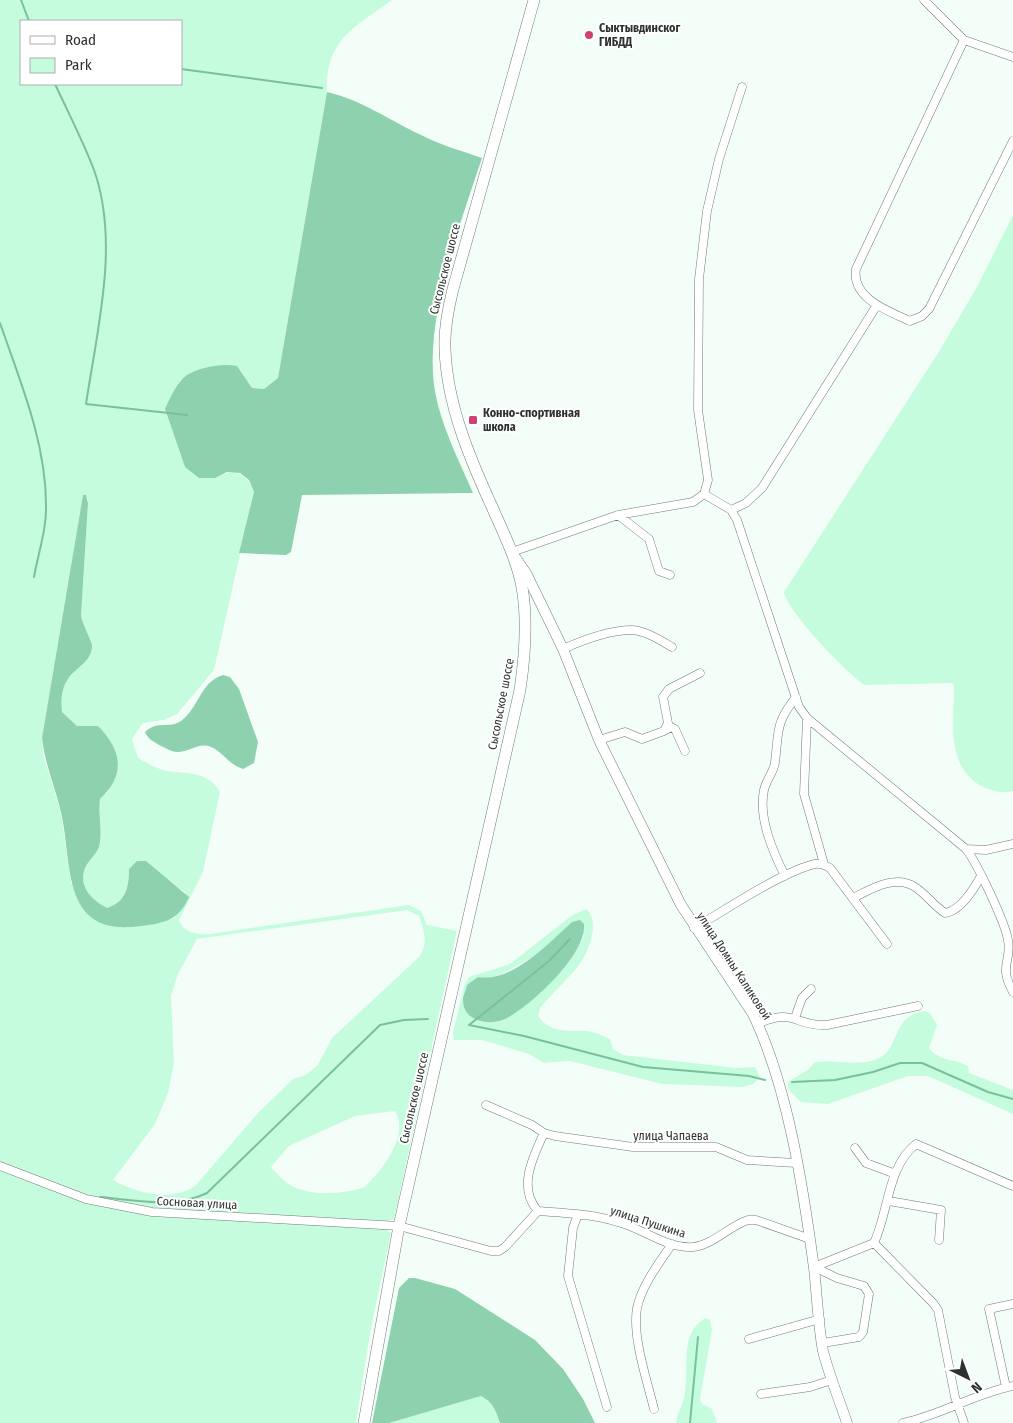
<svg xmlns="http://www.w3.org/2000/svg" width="1013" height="1423" viewBox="0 0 1013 1423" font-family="'Fira Sans Condensed',sans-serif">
	<rect width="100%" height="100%" fill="#f4fef9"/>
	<path fill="#c5fcde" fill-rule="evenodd" d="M0,0H392C354,28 325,39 327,92L278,378L264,389L252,388L237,366L165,409L185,467L215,478C235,468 245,471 254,492L214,670L177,714L164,720L143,723L132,739L138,758C146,762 155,768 163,770C185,775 207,769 220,792L203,872L179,920C184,933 197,935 210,934L409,905L421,911L427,925L457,931L394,1219L385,1222L152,1208L87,1196L0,1163ZM21,21H181V84H21ZM83,495L88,498V503L81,616C83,625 91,640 92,645C93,661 75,668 68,679C61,689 61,701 62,712L77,726H98L109,791L100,799C98,813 102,827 100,841C99,853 89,859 85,868C78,887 92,900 107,908C126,902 129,887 129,869L146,861L170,883L186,892L175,918L127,928L71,883L61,813L43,754L42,738ZM407,910L419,916C424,931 429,942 419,957L332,1038L318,1065L306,1075L293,1079L258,1113L196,1185C172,1203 137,1193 113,1180L155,1124L168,1093L174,1063L171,996L178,974L197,939ZM395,1111C408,1132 388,1162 373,1178C370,1181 366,1187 362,1188C343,1194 312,1196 294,1187C284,1182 278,1175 271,1167L289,1146L355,1116Z
		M1013,215V791C1003,794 993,791 983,787C945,767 954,722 954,686L952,683L865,685C848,675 787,611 784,592L940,350L978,285Z
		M586,909C599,918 591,945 584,957C578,970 551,994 540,1008L538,1016C551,1034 567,1030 587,1031C595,1032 603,1036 610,1039L613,1049L623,1055L736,1068L755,1067L760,1077L753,1084L743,1087L662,1084L570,1061L544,1063L529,1054L482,1040H454L453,1033L464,986L469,977L510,964L571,916ZM585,934C571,966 529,1011 495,1022L478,977L487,979L500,975L533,957L547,945Z
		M923,1011L929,1012L937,1025L929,1048C940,1062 953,1058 968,1066L969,1073L1013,1090V1114L928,1076H908L828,1104L801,1102L788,1089V1082L809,1069L815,1062C835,1059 857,1067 877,1059C901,1049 890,1018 923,1011Z
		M0,1170L85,1202L151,1215L385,1229L391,1233L370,1333L356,1423H0Z
		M706,1318L710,1320L712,1330L700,1399L702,1404L712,1409L717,1423H676C677,1412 684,1403 685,1393C689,1369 679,1331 706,1318Z
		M481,1396C493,1402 496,1411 500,1423H389Z"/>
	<path fill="#8dd1ae" d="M327,92C362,100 389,120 421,135C440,145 462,151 482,158C459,228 418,333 438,405C446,436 461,465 473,493L302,495L291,552L286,555L239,553L254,492L249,480L240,473L227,472L215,478H199L185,467L165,409C170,398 177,382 187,375C201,367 222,363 237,366L252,388L264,389L278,378Z
		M83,495H86L88,503L81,616C83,625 91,640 92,645C93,661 75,668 68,679C61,689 61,701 62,712L77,726H98C122,750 126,775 100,799C98,813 102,827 100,842C99,853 89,859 85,868C78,887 92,900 107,908C126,902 129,887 129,869L137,861H146L189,897C179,920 165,923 141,926C60,938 73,864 61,812C55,787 45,764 42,738Z
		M223,675L230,677L239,689L258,742L254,763L243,769C228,764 223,752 211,747C199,742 190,752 177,752C171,752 164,747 159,745C153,741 148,739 145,732C157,720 170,729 181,721C199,708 200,682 223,675Z
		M580,920L584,924C587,954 531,1006 505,1019C490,1026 463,1022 463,1000C463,996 466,990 467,985L478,977C512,983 549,943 572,922Z
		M409,1278H415L455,1289L535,1340L563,1369L583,1399L595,1423H500C496,1411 493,1402 481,1396L389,1423H372L399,1288Z"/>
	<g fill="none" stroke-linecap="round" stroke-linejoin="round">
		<path stroke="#7bbf9c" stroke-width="2" d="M21,0L29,21
			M181,69L322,88
			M55,84C68,112 83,141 94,170C120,243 97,330 86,404L187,415
			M0,323C20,381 46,442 46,505C47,528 38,554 34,577
			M469,1025L524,1036L643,1067L749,1076L765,1080
			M469,1025L549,961L570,939
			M792,1082L835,1080L873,1072L900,1063H922L988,1092L1013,1099
			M100,1197C136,1200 174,1209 207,1193L380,1025L404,1020L428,1019
			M690,1423L698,1337"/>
		<g stroke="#727b75" stroke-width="9">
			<path id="minor" d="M924,0L964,40L1013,57
				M964,40L856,269C851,298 888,311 910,321L922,316L929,309L1013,141
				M704,494L731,510L737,520L799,707L807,718L966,849C977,863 1005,922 1008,940C1012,962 998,965 1013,992
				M731,510L746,503L762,488L877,305
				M618,515L649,539L659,571L670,575
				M512,552L618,515L693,502L704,494L708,480L698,410L699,279L707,211L719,159L742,87
				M563,649C583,640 609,630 632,630C646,631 660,640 672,647
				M807,718L804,794L824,864
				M664,731L671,727L675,729L685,751
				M599,740L625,732L642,739L664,731L668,723L663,697L669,689L700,673
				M966,849L986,850L1013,844
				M785,876C773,852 758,818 764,790C766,780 774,772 775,762C779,730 775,724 796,697
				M853,898C871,889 895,874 915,887C926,894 934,906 945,913C960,911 974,889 981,876
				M694,928C726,910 781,872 815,864C821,863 825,865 830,868L887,944
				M795,1018L802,998L811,989
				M758,1024C794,1007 795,1027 827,1025L918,1006
				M486,1105L532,1125L544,1133L555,1136L633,1147H716L747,1160L796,1163
				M855,1148L866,1163L893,1173
				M0,1166L86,1199L152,1212L399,1226L491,1251H499L505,1247L538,1211C566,1213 595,1214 621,1223C645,1230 668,1249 693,1247C713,1245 729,1226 748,1220H756L810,1239
				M889,1201L941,1210L939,1240
				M538,1211C517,1188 533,1157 544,1133
				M578,1214L573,1228L568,1276L607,1407
				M874,1243C889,1211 887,1167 916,1144L1013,1186
				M874,1243L933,1303L938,1310L955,1397L964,1423
				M814,1267L837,1278L864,1286L869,1294L863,1332L859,1337L823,1343
				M814,1267L874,1243
				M749,1339L820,1319
				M1006,1387L989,1309L1013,1304
				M761,1394L810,1387L832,1380
				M654,1409C647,1380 632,1337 637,1308C642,1285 659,1263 672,1244
				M903,1423C941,1415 974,1394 1013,1386"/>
		</g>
		<g stroke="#727b75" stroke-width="11">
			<path id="major" d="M515,557L526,573L563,649L599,740L681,905L753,1014C788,1087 803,1187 814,1268C817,1295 818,1324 823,1351C829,1375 839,1399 847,1423"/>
		</g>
		<g stroke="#727b75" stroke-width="12">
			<path id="highway" d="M364,1423L399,1226L520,690C525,656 528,621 522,587C517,560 504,534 493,509C470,459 447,405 445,349C444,329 448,309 453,289L534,0"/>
		</g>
		<use href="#minor" stroke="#fff" stroke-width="8"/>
		<use href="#major" stroke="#fff" stroke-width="10"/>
		<use href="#highway" stroke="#fff" stroke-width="11"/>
	</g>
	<g fill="#ce4170" stroke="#fff" stroke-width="2">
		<circle cx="589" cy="35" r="5"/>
		<rect x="468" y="415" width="10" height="10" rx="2.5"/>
	</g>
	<g text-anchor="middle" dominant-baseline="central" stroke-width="4" stroke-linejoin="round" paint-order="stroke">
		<g font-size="12" font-weight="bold" fill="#2d312f" stroke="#fff" text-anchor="start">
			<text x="599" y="28">Сыктывдинског<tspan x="599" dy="14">ГИБДД</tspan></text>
			<text x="483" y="413">Конно-спортивная<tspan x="483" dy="14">школа</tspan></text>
		</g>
		<g font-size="12" fill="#2d312f" stroke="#fff">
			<text transform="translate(445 269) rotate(-76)">Сысольское шоссе</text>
			<text transform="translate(501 704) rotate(-79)">Сысольское шоссе</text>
			<text transform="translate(734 966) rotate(57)">улица Домны Каликовой</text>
			<text transform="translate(414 1098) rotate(-77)">Сысольское шоссе</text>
			<text x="671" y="1136">улица Чапаева</text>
			<text transform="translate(197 1203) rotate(3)">Сосновая улица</text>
			<text transform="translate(648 1222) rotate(18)">улица Пушкина</text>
		</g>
	</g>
	<rect x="20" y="20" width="162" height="65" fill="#ffffff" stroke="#abadac"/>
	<rect x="30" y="36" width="25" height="8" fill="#ffffff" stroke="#abadac"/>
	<text x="65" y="45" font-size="15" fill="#2d312f">Road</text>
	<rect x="30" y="58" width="25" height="15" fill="#c5fcde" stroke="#abadac"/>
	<text x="65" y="70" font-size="15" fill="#2d312f">Park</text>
	<g transform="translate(968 1378) rotate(138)" stroke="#ffffff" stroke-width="4" paint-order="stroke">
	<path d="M0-4L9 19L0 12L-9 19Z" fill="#2d312f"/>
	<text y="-8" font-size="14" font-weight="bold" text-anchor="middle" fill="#2d312f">N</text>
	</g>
</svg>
